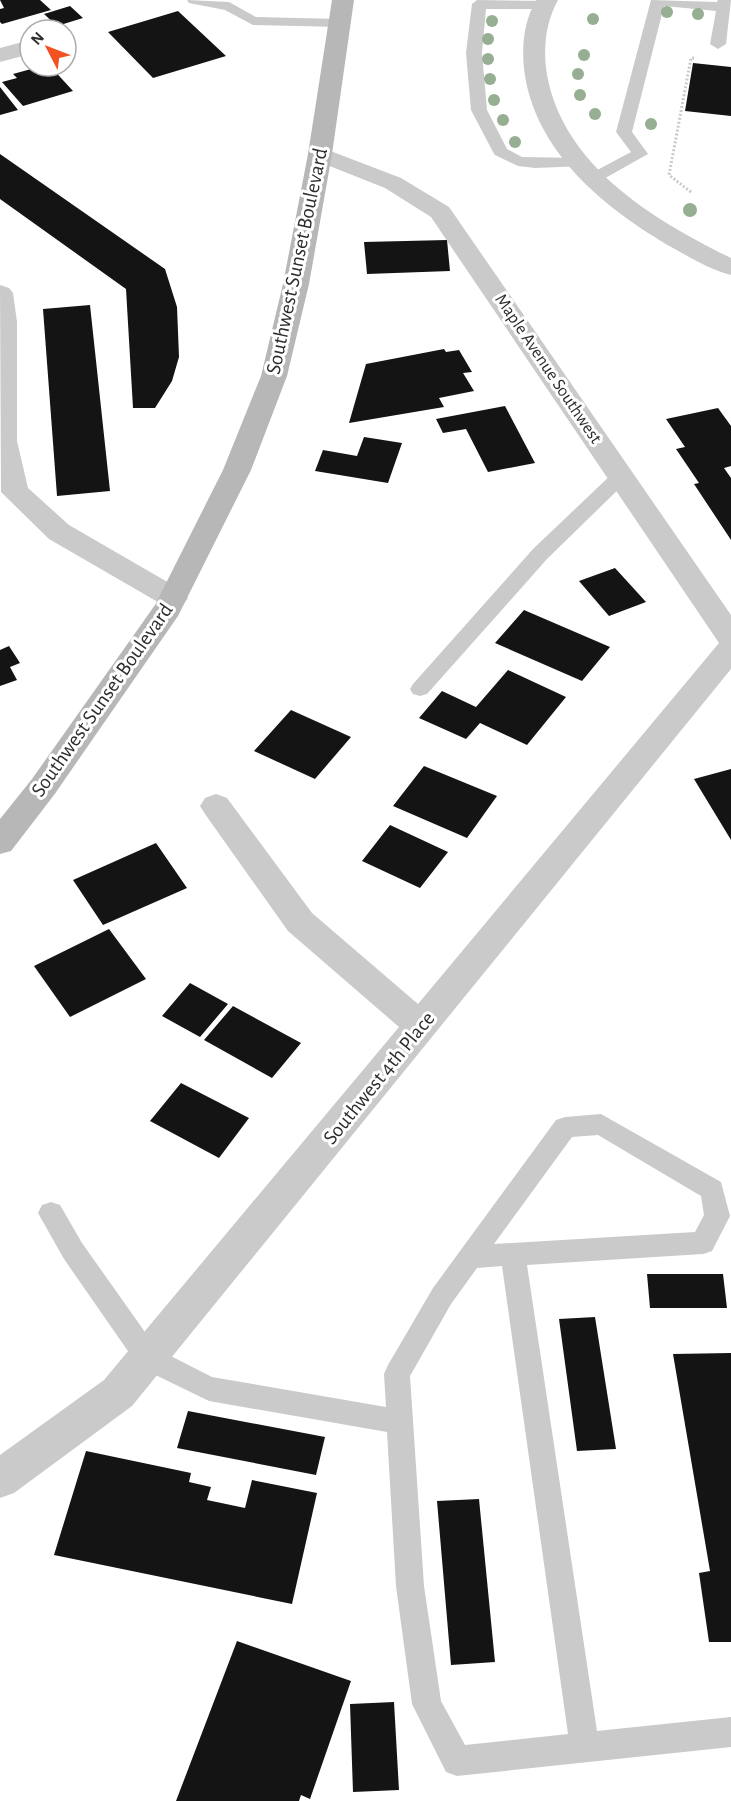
<svg xmlns="http://www.w3.org/2000/svg" width="731" height="1801" viewBox="0 0 731 1801" font-family="'Alegreya Sans',sans-serif">
	<rect width="100%" height="100%" fill="#fff"/>
	<path fill="#141414" d="M0,0H40L51,10L2,24L0,22V9L4,8Z
		M70,6L83,18L57,26L44,14Z
		M178,11L226,56L153,78L108,32Z
		M693,63L731,67V116L685,111Z
		M42,66H50L73,91L23,106L2,82L17,78L13,74Z
		M0,87L18,110L0,115Z
		M0,154L165,269L177,307L179,357L172,381L155,408H133L126,289L0,199Z
		M447,240L450,271L367,274L364,242Z
		M90,305L110,491L57,496L43,309Z
		M444,349L446,352L459,350L472,372L463,373L474,391L439,398L444,407L349,423L366,364Z
		M505,406L535,463L488,472L466,429L443,433L436,419Z
		M718,408L731,426V466L724,468L731,478V540L694,484L699,483L676,449L685,447L666,419Z
		M364,437L402,443L388,483L315,471L323,450L357,456Z
		M615,568L646,602L609,616L579,581Z
		M524,610L610,647L582,681L495,643Z
		M9,646L20,663L10,667L17,680L0,686V650Z
		M508,670L566,697L527,745L480,723L466,739L419,718L442,691L476,707Z
		M291,710L351,737L315,779L254,751Z
		M424,766L497,796L467,838L393,806Z
		M731,769V840L694,779Z
		M390,825L448,852L420,888L362,861Z
		M156,843L187,888L103,925L73,880Z
		M109,929L146,979L70,1017L34,966Z
		M190,983L228,1004L200,1037L162,1016Z
		M233,1006L301,1043L272,1078L204,1040Z
		M181,1083L249,1118L219,1158L150,1121Z
		M647,1274H723L727,1308H650Z
		M595,1317L616,1449L577,1451L559,1319Z
		M731,1353V1642H709L699,1573L710,1571L673,1354Z
		M188,1411L325,1437L316,1475L177,1448Z
		M86,1451L191,1473L189,1482L211,1487L207,1500L245,1508L252,1480L317,1493L292,1604L54,1555Z
		M479,1499L495,1662L451,1665L437,1501Z
		M237,1641L351,1681L310,1799L301,1795L299,1801H176Z
		M394,1702L399,1790L353,1792L350,1704Z"/>
	<g fill="none" stroke-linecap="round" stroke-linejoin="round">
		<path stroke="#cacaca" stroke-width="3" stroke-dasharray="2 2" stroke-linecap="butt" d="M691,192L669,175L691,58H696"/>
		<path fill="#cacaca" fill-rule="evenodd" d="M187,0L229,2L256,17L339,19L346,23L339,27L253,25L225,10L189,3Z
			M477,0L544,1L551,5L544,9H486L482,53L487,110L507,149L522,157L579,158L587,163L585,166L535,168L518,166L495,155L493,152L471,110L466,53L472,4Z
			M651,0L717,2L718,0H731L726,44L718,49L710,44L716,11L664,6L632,132L648,154L600,181H588L586,178L588,175L631,152L616,132Z
			M621,470L628,472L630,476L628,480L547,559L427,694L420,696L413,694L410,689L413,684L533,549L614,472Z
			M601,1114L721,1182L730,1216L712,1251L703,1254L527,1265L597,1731L731,1717V1747L457,1776L446,1772L412,1704L396,1586L387,1432L209,1401L139,1367L64,1259L38,1213L42,1205L51,1202L60,1205L82,1243L157,1349L212,1377L386,1407L384,1374L388,1365L433,1288L556,1120L565,1117ZM598,1135L701,1196L704,1215L695,1232L494,1244L572,1137ZM502,1266L568,1734L465,1745L441,1701L424,1586L410,1376L451,1304L477,1268Z"/>
		<path fill="#cacaca" fill-rule="evenodd" d="M30,40V54L0,62V48Z
			M320,147L401,178L449,207L731,615V669L132,1406L14,1493L0,1498V1455L104,1380L399,1027L288,931L205,814L200,806L205,798L216,794L227,798L312,913L418,1004L719,643L431,217L385,188L312,159L308,154L312,149Z
			M0,285L9,288L13,293L17,322V441L28,488L69,525L183,591L188,598L183,605L173,608L163,605L49,539L1,492Z"/>
		<path fill="#cacaca" fill-rule="evenodd" d="M536,0H558C545,24 543,49 547,75C564,167 654,220 731,258V275C711,270 691,258 673,248C607,210 538,155 525,76C521,49 523,24 536,0Z"/>
		<path fill="#b7b7b7" fill-rule="evenodd" d="M332,0H354L332,154L309,284L287,376L251,470L178,616L54,795L11,851L0,854V819L32,779L155,605L223,470L261,376L283,284L308,154Z"/>
	</g>
	<g fill="#96ae91">
		<circle cx="667" cy="12" r="6"/>
		<circle cx="698" cy="14" r="6"/>
		<circle cx="593" cy="19" r="6"/>
		<circle cx="492" cy="21" r="6"/>
		<circle cx="488" cy="39" r="6"/>
		<circle cx="584" cy="55" r="6"/>
		<circle cx="488" cy="59" r="6"/>
		<circle cx="578" cy="74" r="6"/>
		<circle cx="490" cy="79" r="6"/>
		<circle cx="580" cy="95" r="6"/>
		<circle cx="494" cy="100" r="6"/>
		<circle cx="595" cy="114" r="6"/>
		<circle cx="503" cy="120" r="6"/>
		<circle cx="651" cy="124" r="6"/>
		<circle cx="515" cy="142" r="6"/>
		<circle cx="690" cy="210" r="7"/>
	</g>
	<g text-anchor="middle" dominant-baseline="central" stroke-width="6" stroke-linejoin="round" paint-order="stroke">
		<g font-size="18" fill="#2d2d2d" stroke="#fff">
			<text transform="translate(548 369) rotate(56)">Maple Avenue Southwest</text>
		</g>
		<g font-size="21" fill="#2d2d2d" stroke="#fff">
			<text transform="translate(297 261) rotate(-78)">Southwest Sunset Boulevard</text>
			<text transform="translate(102 700) rotate(-55)">Southwest Sunset Boulevard</text>
			<text transform="translate(379 1078) rotate(-51)">Southwest 4th Place</text>
		</g>
	</g>
	<g transform="translate(48 48) rotate(312)"><circle r="28" fill="#ffffff" stroke="#ababab" stroke-width="1.5"/>
	<path d="M0-4.5L10 22L0 15L-10 22Z" fill="#f25121"/>
	<text y="-9" font-size="16" font-weight="bold" text-anchor="middle" fill="#2d2d2d">N</text>
	</g>
</svg>
